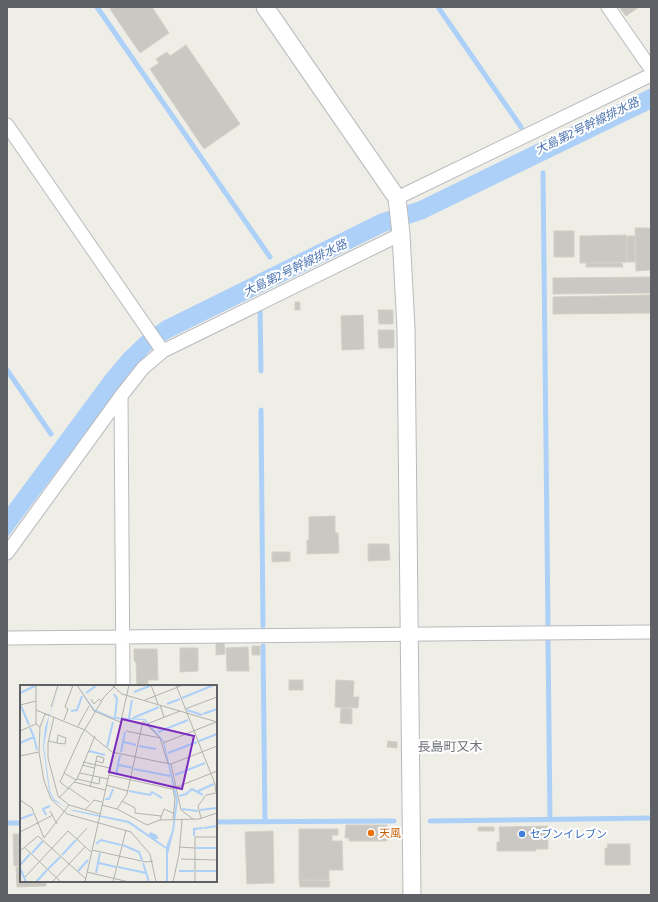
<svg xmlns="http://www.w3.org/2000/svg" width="658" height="902" viewBox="0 0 658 902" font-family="'Fira Sans Condensed','Noto Sans JP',sans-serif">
	<rect width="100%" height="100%" fill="#efeee6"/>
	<path fill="#add0f8" d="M651,88V109L424,219L385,232L170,338L151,350L134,368L7,538V508L107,373L124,353L144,334L163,321L379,214L417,202Z"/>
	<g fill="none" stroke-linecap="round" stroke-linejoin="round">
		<path stroke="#add0f8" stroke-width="5" d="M97,7L270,257
			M438,7L521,127
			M543,173L548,625
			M260,308L261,371
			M7,370L51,434
			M261,410L263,626
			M548,638L550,820
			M263,646L265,822
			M430,821L651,818
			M216,822L394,821
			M7,823H21"/>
	</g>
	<path fill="#cac8c3" stroke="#d3d0c5" d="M113,7H152L169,33L140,53L110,9Z
		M619,7H639L626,16Z
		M186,45L240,124L204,149L150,69L159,63L156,59L167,52L170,56Z
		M635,228H651V270L636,271Z
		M554,231H574V257H554Z
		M626,235L627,262L580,263V236Z
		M627,236H635V262H627Z
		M586,263H622L623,267H586Z
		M651,277V293L553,294V278Z
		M651,295V313L553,314V297Z
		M295,302H300V310H295Z
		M378,310H393V324H379Z
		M363,315L364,349L342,350L341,316Z
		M378,330H394V348H379Z
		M335,516V533H338L339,553L307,554V540H309V517Z
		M368,544H389L390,560L368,561Z
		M272,552H290V561L272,562Z
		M216,643H224L225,654L216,655Z
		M252,646H260V655H252Z
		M248,647L249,671H227L226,648Z
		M180,648H198V671L180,672Z
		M134,649H157L158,680H148V686H137L136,662L134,661Z
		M289,680H303V690H289Z
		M336,680L354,681L353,697H359L358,708L335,707Z
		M341,708L352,709V724L340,723Z
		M388,741L397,742V748L387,747Z
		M346,825H387V828H392V838H387V841H349V838H345Z
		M548,826V849H536V851H497V842H500L499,827Z
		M478,827H494V831H478Z
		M299,829H338V835H332V841H342L343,870H329V880H299Z
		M273,831L274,883L247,884L245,832Z
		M13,834H21V866H14Z
		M607,844H630V865H605V848H608Z
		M16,867H21V881H46V886L17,887Z
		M299,880L330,881L329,887H300Z"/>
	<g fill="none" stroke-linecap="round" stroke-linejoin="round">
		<g stroke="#b8babf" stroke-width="15">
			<path id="minor" d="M608,7L651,69
				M7,125L162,350
				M397,198L651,75
				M7,553L121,396
				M7,638L651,632
				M123,686L121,396L143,368L163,351L401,234"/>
		</g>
		<g stroke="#b8babf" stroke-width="19">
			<path id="tertiary" d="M265,7L397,198L401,234L406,329L412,895"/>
		</g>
		<use href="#minor" stroke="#fff" stroke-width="13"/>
		<use href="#tertiary" stroke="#fff" stroke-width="17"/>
	</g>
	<circle fill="#e8710a" stroke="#fff" stroke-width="1.5" cx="371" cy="833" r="4"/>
	<circle fill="#3f7fe0" stroke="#fff" stroke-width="1.5" cx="522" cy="834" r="4"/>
	<g text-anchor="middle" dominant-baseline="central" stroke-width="4" stroke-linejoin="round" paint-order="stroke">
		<g font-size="11" fill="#c56008" stroke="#fff" text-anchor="start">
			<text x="379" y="833">天風</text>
		</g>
		<g font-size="11" fill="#366cbe" stroke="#fff" text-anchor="start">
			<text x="530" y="834">セブンイレブン</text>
		</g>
		<g font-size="12" font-style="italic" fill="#4e75b2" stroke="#fff">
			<text transform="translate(587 126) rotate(-26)">大島第2号幹線排水路</text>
			<text transform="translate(295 268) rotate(-26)">大島第2号幹線排水路</text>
		</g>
		<g font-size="13" fill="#6f7277" stroke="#fff">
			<text x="450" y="746">長島町又木</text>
		</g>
	</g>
	<g transform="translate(20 685)">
		<rect width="197" height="197" fill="#efeee6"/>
		<path d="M40,0L29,32L24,61L30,106L34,114L49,124L109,136L129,150L130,147L137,150L138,154H135L146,162L152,146L156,115L143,57L124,35L93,34L73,25L58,1L74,24L92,32L125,34L144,56L158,115L154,145L148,169V197H146V164L108,138L53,126L33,115L29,106L23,61L25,42Z" fill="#add0f8"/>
		<path fill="none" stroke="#add0f8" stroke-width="2" d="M114,7L130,1M0,8L15,1M66,8L77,0M94,9L97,14L95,32M162,13L194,0M147,19L160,14M1,21L9,40M167,25L182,30M51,26L57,25L62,11M183,29L197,24M109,33L112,15M113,33L139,22M138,47L168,35M14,52L17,65M179,56L197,49M104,57L116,60M0,58L14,52L10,43M119,61L136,64M87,62L93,37M69,66L85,70M101,67L105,47M148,68L177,57M99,80L113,83M114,84L150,91M96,90L100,70M155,90L185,78M109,106L130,110L132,107L142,113M178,106L194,99M159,111L166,109L172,104L183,110M85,114H89L93,104M162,124L178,126M180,125L197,123M26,130L23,124L30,121M0,134L13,129M184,143L197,141M174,151V144L183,143M76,159L81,155L101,160M103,160L119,167L122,175M176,163H197M12,168L23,156M42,170L56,155M79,178L96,182M123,178L129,197M0,180L10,169M98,182L126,188M0,183L6,197M28,184L40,172M58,186L68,175M159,186H174M176,186H197M76,188L80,168M16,197L27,185"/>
		<path fill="none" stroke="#b1b1ae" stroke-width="1" d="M16,0V39L20,42M57,0L74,26L100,37M92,0L102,9L197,37M131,0L138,19M156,0L195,99L196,108L186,110L178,121L181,133M71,14L74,19L79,14L81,16M125,15L163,0M0,20L16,16M140,20L144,32M31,22L38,0M165,24L197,12M16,25L65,45L92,67L140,77L151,79L197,61M29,30L25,29L20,42L19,67L24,96L31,114L47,129L111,147L130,169L136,197M34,32L28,58V73L38,111L49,120L80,129M44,35L48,24L45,22L53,0M127,39L160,26M58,41L69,21M0,46L16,39M106,46L140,53L148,79M28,56L37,58L45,59L46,53L38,50L37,58M143,58L196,37M0,71L19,67M63,77L90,83M151,79L161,125L173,134M62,80L74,83M44,88L56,95M60,88L88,94M89,90L152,104L197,86M57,94L79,99L80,92M54,97L85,105M86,100L108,106M70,102L73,91L77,71L84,73L83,78L76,76M49,103L69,117M49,104L40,97L61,51L84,12L96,0M153,104L155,114L153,134M39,113L57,94L75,51M0,115L12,123L24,153M102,116L115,123V128L141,131M82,120L97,124L127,140L140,135L179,134L197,128M97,124L107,109L123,36L140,53M65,125L74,115L82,117M30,126L37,139M140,135L144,124L153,128M0,147L33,130M24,153L49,120M57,154L67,143M4,162L41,197M160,162L175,163M72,165L126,177L133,176M0,166L18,151L66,194M161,174L197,175M67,187L109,197M5,192L48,146L71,167M32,197L65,162M65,197L109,0M93,197L106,145M153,197L159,169L162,135M175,197V152H197"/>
		<path fill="#7b2cbf" fill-opacity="0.15" stroke="#7b2cbf" stroke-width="2" d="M102,34L174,51L162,104L89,87Z"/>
		<rect width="197" height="197" fill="none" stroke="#5e6065" stroke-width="2"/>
	</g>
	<rect width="658" height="902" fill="none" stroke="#5e6065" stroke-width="16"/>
</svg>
